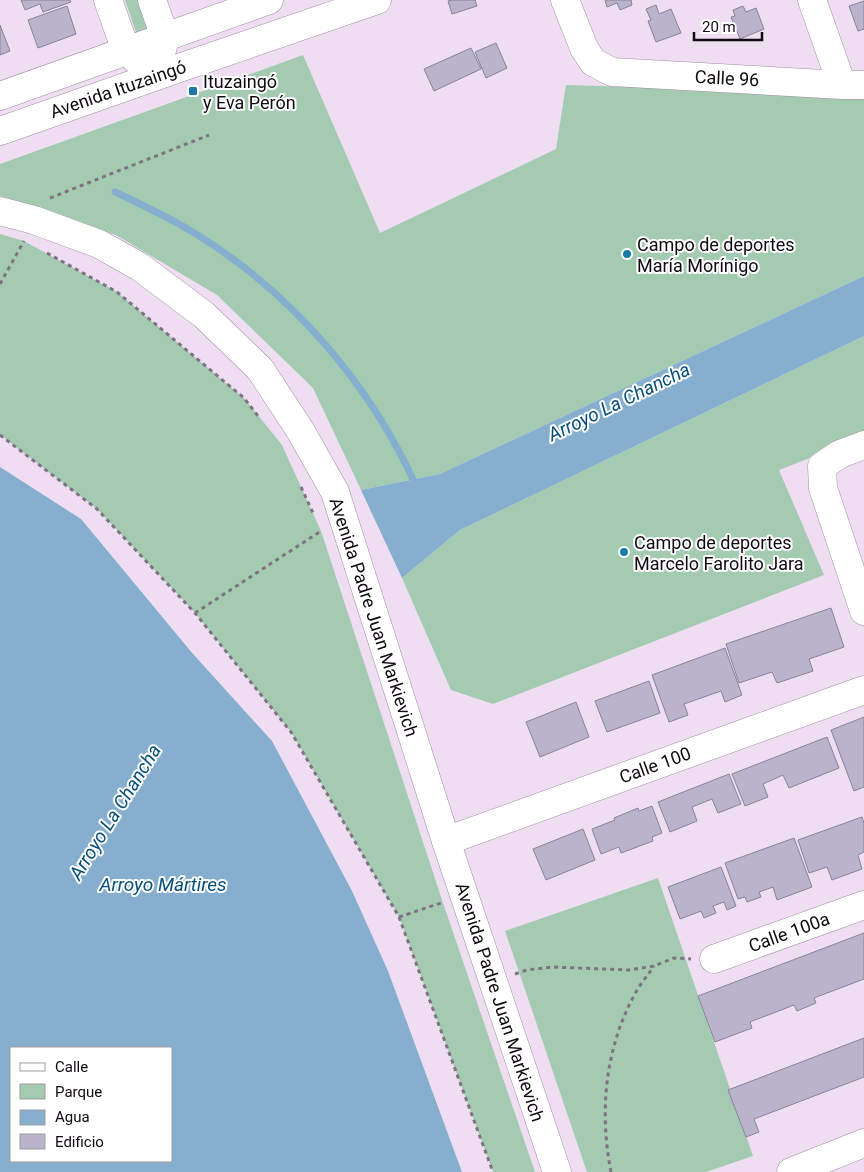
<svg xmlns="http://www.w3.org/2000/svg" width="864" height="1172" viewBox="0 0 864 1172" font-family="Roboto,sans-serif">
	<rect width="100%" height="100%" fill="#efddf2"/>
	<path fill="#a4cbb2" d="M125,0H140L152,34L138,38Z
		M303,55L380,233L556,149L566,85L864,94V276L440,474L361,490L313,388L217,295L116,235L0,196V164Z
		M0,234L24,241L117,292L244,398L282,445L321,531L443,903L535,1172H493L399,917L291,732L195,613L97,509L0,435Z
		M864,336V437L779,470L824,575L493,704L451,690L402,578L460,530Z
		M658,878L753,1156L706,1172H587L505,931Z"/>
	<path fill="#86afcf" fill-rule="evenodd" d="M864,276V336L460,530L402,578L361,490L440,474Z
		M0,467L81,519L193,654L272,741L352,891L388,971L462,1172H0ZM171,1048V1161H11V1048Z"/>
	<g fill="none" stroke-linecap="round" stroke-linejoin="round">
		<path stroke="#86afcf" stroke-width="7" d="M115,192C143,205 170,218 196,234C292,293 371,385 417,488"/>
	</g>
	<path fill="#b9b3cb" stroke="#888399" d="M21,0H70L71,2L43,12L40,4L25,10Z
		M452,0H475L477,6L452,14L448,1Z
		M605,0H631L632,5L620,10L617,3L607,7Z
		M864,1V29L858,31L849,6Z
		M656,5L659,14L671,9L681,33L656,42L648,21L651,20L646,9Z
		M67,6L76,34L38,48L28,20Z
		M743,6L746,12L756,8L764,29L740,39L731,17L735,16L733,10Z
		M0,25L10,51L0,55Z
		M496,43L507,68L486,78L475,52Z
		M471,48L481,69L434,91L424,69Z
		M831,608L844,647L809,659L813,671L777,683L772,672L739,683L726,644Z
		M725,648L742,695L725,702L721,691L684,704L688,715L669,722L652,675Z
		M649,681L660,713L607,732L595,701Z
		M576,702L589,737L540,757L526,722Z
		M864,717V787L854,791L831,730Z
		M827,737L839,768L789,788L783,775L763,784L768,797L745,806L732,774Z
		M729,774L741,804L718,813L712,799L692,807L697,821L670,832L658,802Z
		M652,806L662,833L652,837L653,841L621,853L619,847L601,854L592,829L615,820L614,818L638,808L639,811Z
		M862,817L864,823V852L858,855L862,869L832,880L827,867L809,873L798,840Z
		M583,829L595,860L546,880L533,849Z
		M794,838L812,887L777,900L773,887L759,892L761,897L747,902L745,897L738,899L725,863Z
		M721,867L736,906L727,910L724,902L713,906L716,913L704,918L701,911L680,919L668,887Z
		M864,933V979L814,998L816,1003L797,1011L794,1005L750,1022L752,1028L715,1042L698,996Z
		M864,1038V1077L754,1119L759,1132L746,1137L728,1090Z"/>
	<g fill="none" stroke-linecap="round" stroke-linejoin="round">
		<g stroke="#9f8ea1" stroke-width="29">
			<path id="minor" d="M108,0L126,51L156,76L165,37L152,0
				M565,0L584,48L593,62L612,72L842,85H864
				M812,0L842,85
				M864,445L840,454L822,466L823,488L864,611
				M446,841L864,690
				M714,959L864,905"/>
		</g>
		<g stroke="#9f8ea1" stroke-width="29">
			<path id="major" d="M0,96L269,0
				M0,131L182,67L377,0
				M0,211L34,220L99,244L140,267L204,315L260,369L300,430L335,492L446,841L557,1172
				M791,1172L864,1143"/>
		</g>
		<path stroke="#7f7381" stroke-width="3" stroke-dasharray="4 4" stroke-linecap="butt" d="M50,198L209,135
			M47,253L117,292L244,398L258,416
			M0,284L24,241
			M0,435L97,509L195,613L291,732L399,917L493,1172
			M301,487L314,515
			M195,613L321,531
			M399,917L441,903
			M515,974L527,970L552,967L629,970L654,966L674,958L691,959
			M611,1172C599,1111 605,1047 636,992C641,983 648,975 654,966"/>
		<use href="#minor" stroke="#fff" stroke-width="28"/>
		<use href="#major" stroke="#fff" stroke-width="28"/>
	</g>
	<g fill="#197aa6" stroke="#fff" stroke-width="2">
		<rect x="188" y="86" width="10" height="10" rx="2.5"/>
		<circle cx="627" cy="254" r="5"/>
		<circle cx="624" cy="552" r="5"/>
	</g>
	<g text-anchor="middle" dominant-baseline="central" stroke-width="4" stroke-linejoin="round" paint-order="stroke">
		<g font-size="18" fill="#0f0910" stroke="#fff">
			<text transform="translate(727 78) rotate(3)">Calle 96</text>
			<text transform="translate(118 89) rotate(-19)">Avenida Ituzaingó</text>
			<text transform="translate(374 617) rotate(72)">Avenida Padre Juan Markievich</text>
			<text transform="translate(655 765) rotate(-20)">Calle 100</text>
			<text transform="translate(789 932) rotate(-20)">Calle 100a</text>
			<text transform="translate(500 1002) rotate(72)">Avenida Padre Juan Markievich</text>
		</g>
		<g font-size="18" fill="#0f0910" stroke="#fff" text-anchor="start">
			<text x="203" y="81">Ituzaingó<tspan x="203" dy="21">y Eva Perón</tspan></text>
			<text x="637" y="244">Campo de deportes<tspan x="637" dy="21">María Morínigo</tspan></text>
			<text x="634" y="542">Campo de deportes<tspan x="634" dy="21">Marcelo Farolito Jara</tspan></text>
		</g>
		<g font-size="19" font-style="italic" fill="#054f78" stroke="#fff">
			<text transform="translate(619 402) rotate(-26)">Arroyo La Chancha</text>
			<text transform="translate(115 812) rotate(-58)">Arroyo La Chancha</text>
			<text x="163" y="884">Arroyo Mártires</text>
		</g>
	</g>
	<rect x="10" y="1047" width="162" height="115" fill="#ffffff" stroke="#9f9d9f"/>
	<rect x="20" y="1063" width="25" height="8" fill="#ffffff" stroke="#9f9d9f"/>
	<text x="55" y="1072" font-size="15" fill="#0f0910">Calle</text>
	<rect x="20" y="1084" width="25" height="15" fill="#a4cbb2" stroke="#9f9d9f"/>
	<text x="55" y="1097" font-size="15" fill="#0f0910">Parque</text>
	<rect x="20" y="1110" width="25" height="15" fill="#86afcf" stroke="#9f9d9f"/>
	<text x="55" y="1122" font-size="15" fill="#0f0910">Agua</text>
	<rect x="20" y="1134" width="25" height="15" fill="#b9b3cb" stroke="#9f9d9f"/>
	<text x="55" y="1147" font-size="15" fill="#0f0910">Edificio</text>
	<path d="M694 32v8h68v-8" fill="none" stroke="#0f0910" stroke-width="2.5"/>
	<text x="702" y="32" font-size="15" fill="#0f0910" stroke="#ffffff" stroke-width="4" paint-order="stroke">20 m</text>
</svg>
